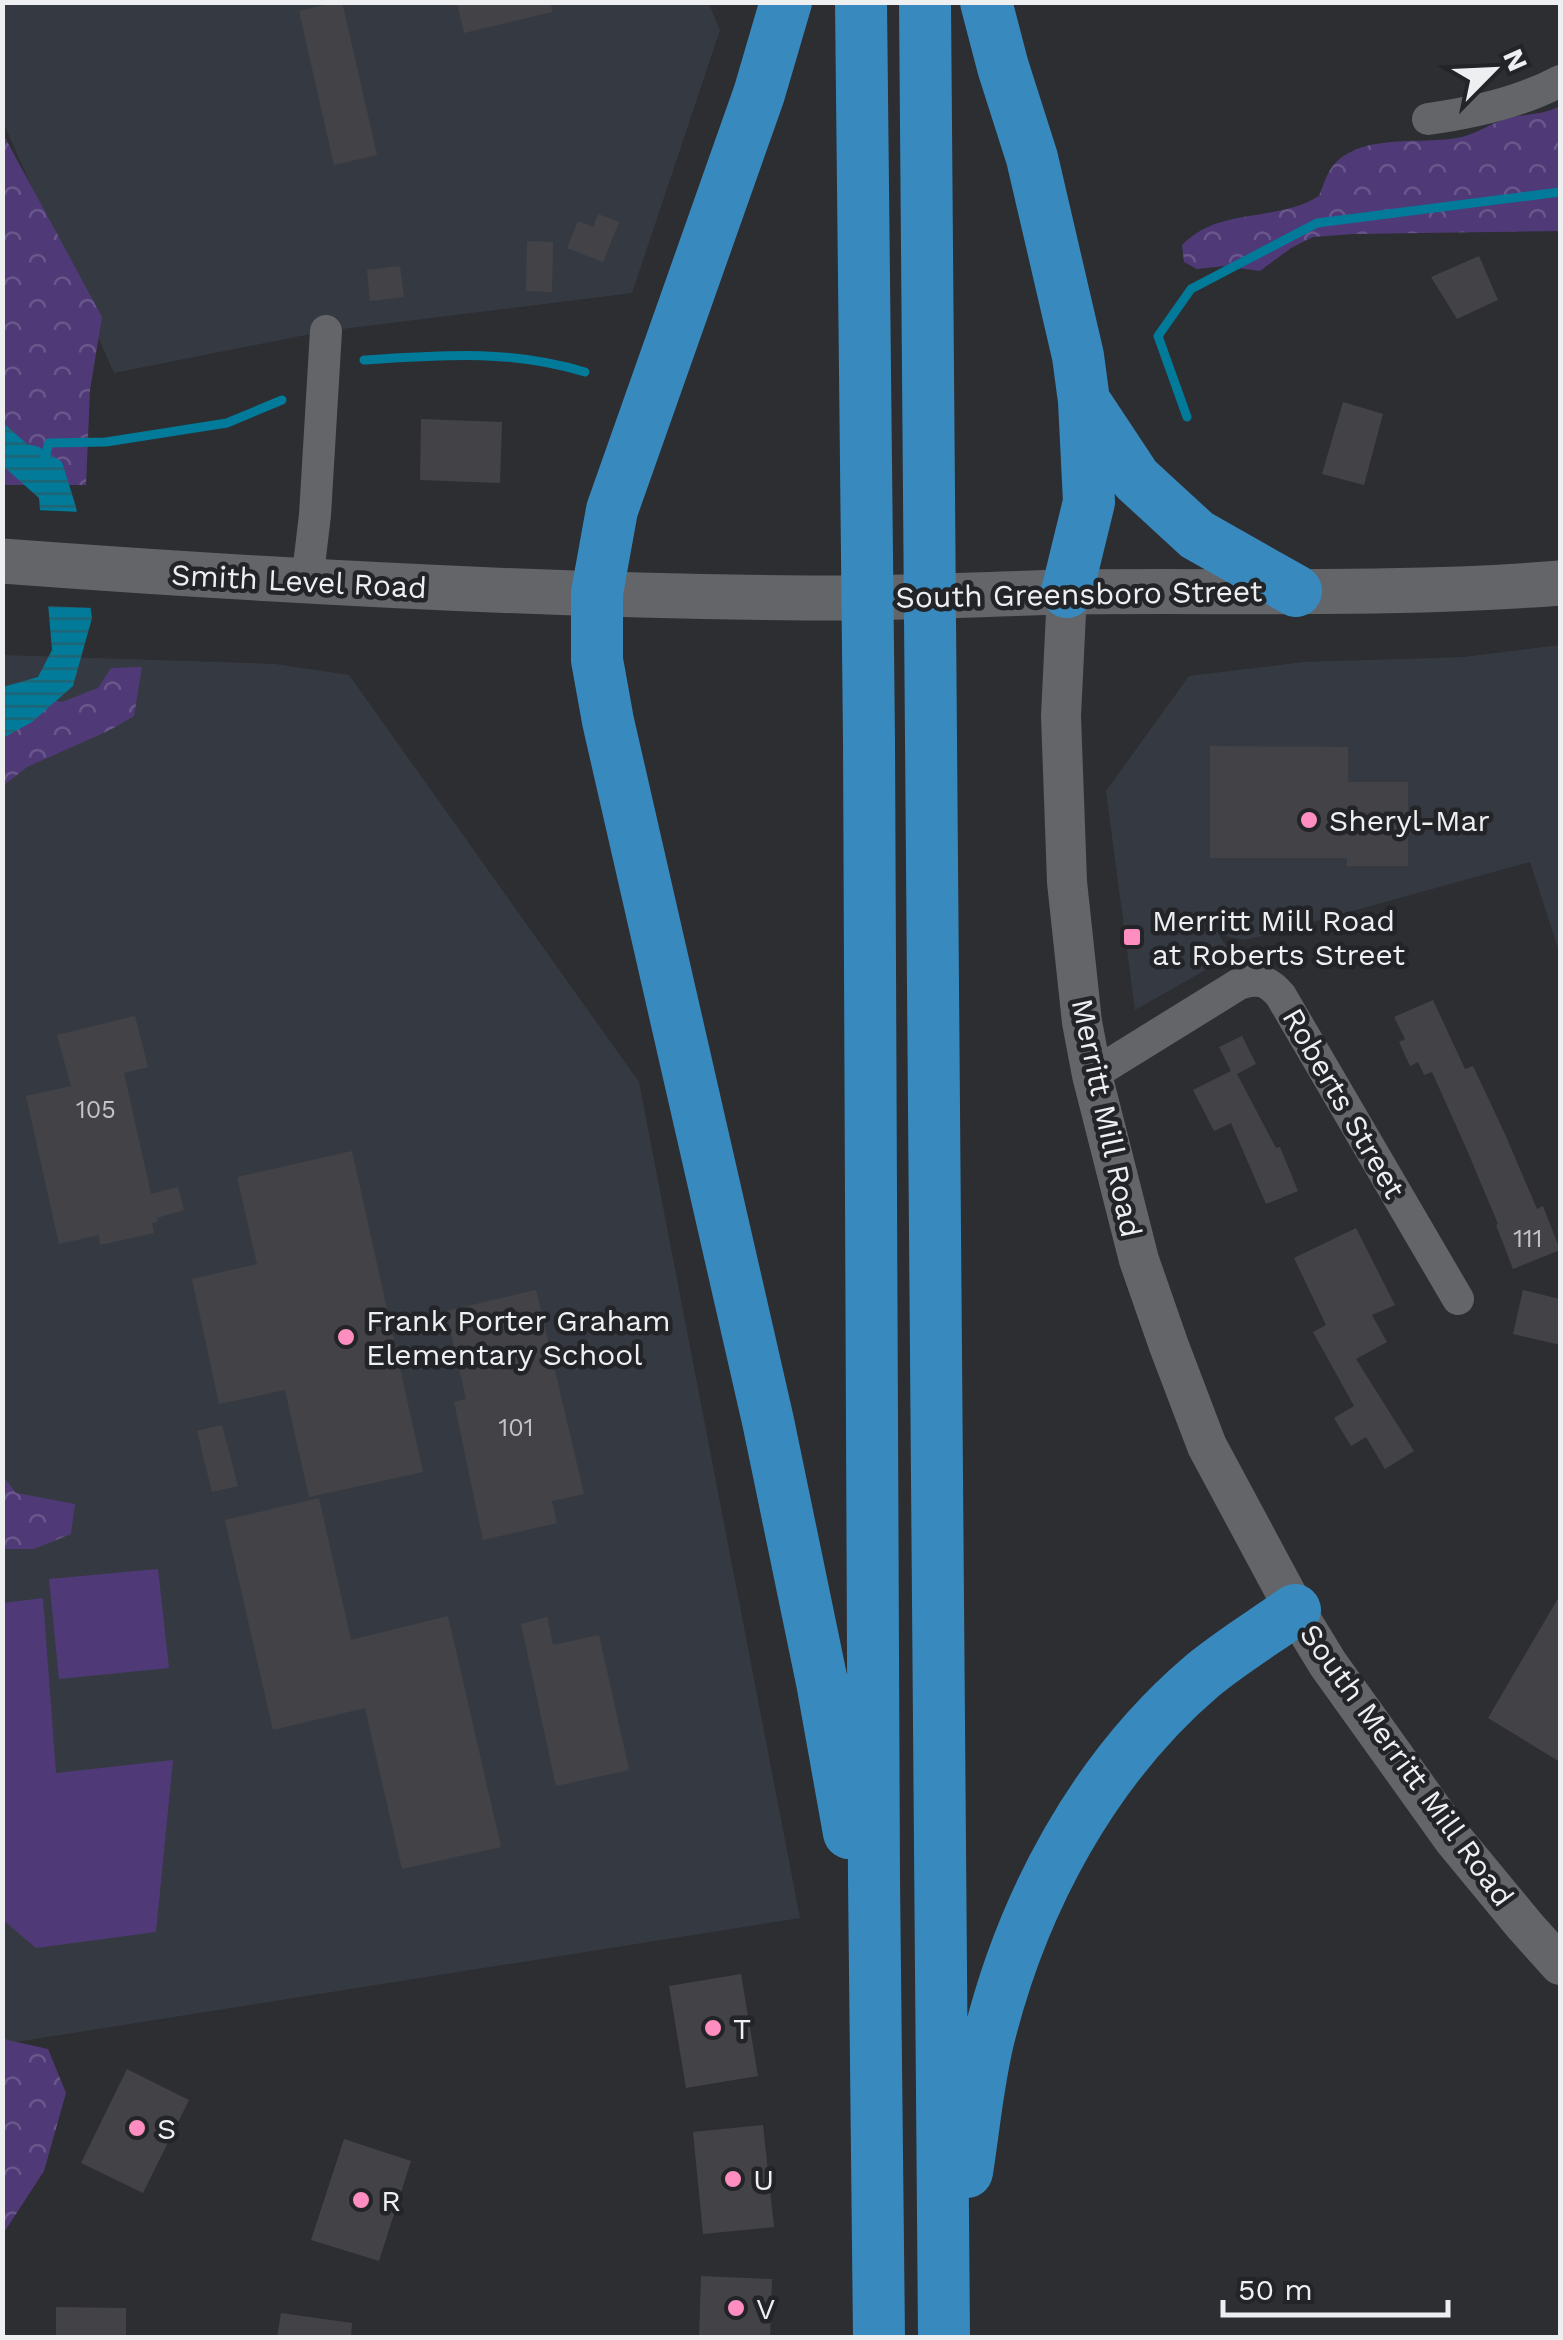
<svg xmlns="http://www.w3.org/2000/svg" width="1563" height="2340" viewBox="0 0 1563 2340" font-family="'Work Sans',sans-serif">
	<defs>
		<pattern id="forest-crowns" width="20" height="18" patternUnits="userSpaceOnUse" patternTransform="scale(2.5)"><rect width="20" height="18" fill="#4f3a77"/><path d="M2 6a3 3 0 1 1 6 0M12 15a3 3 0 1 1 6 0" fill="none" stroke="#69578b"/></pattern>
		<pattern id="water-rules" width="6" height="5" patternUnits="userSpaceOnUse" patternTransform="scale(2.5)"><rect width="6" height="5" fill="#017b99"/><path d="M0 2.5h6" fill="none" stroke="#206475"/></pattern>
	</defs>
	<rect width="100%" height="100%" fill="#2c2e32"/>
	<path fill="#353a42" d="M708,2L720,30L632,293L326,331L114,373L3,122L2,3Z
		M1560,645V954L1530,862L1262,936L1245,940L1219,935L1232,955L1135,1010L1106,791L1189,676L1304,662L1464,657Z
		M3,655L275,664L349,675L639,1082L800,1918L3,2044Z"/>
	<path fill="#4f3a77" d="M158,1569L169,1668L59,1679L49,1579Z
		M43,1598L56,1773L173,1760L156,1932L36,1948L3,1920V1603Z"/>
	<path fill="url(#forest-crowns)" d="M1560,106V231L1353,234L1313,237L1291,248L1260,271L1224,266L1197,269L1184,262L1182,245C1220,206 1276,223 1319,196C1325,181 1328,167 1342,157C1374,135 1421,144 1457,138C1475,135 1491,123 1508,118C1526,114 1543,115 1560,106Z
		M2,132L102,317L90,390L86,485H3Z
		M142,667L134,716L110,730L27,767L3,786V689L62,702L98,688L111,668Z
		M3,1476L16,1493L75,1504L71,1534L34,1549H3Z
		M3,2039L48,2049L66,2093L44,2171L3,2234Z"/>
	<path fill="url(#water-rules)" d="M2,422L27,444L39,447L62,462L76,507L92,618L73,686L32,722L3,738V687L38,677L52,650L39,498L3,466Z"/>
	<path fill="#2c2e32" d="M35,510L81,512L95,608L43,606Z"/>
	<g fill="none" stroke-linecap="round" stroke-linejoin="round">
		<path stroke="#017b99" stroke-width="9" d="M364,360C442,355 508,349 585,372
			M1187,417L1158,336L1191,289L1317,223L1560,192
			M44,460L49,443L106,442L227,423L282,400"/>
	</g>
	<path fill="#434347" d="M337,2H342L377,155L334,165L299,11Z
		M457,2H551L552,12L464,33Z
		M598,214L619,222L603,262L567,248L578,221L593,227Z
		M527,241L553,242L552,292L526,291Z
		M1479,256L1498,300L1457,319L1431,277Z
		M400,266L404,297L370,301L367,270Z
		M1343,402L1383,414L1364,485L1322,474Z
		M421,419L502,422L500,483L420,480Z
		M1210,746L1348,747V782H1408V866H1347V858H1210Z
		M1433,1000L1465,1069L1473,1066L1505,1134L1537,1209L1543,1206L1560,1250L1513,1269L1496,1225L1498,1224L1467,1150L1432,1072L1424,1075L1418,1062L1410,1066L1399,1042L1405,1039L1394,1017Z
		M135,1016L148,1067L124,1073L151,1194L178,1187L184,1210L157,1218V1222L152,1223L154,1233L100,1245L99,1235L59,1244L26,1096L71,1086L57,1035Z
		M1242,1036L1256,1064L1237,1074L1276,1148L1280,1147L1298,1191L1266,1204L1231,1123L1214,1131L1193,1090L1231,1071L1219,1047Z
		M352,1151L423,1472L309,1497L285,1390L219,1404L192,1279L257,1264L237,1177Z
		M1356,1228L1395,1305L1372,1315L1387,1342L1356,1359L1414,1451L1385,1469L1366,1437L1351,1446L1334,1418L1354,1406L1313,1332L1326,1325L1294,1258Z
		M536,1290L584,1494L552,1501L557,1523L483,1540L454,1402L466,1399L446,1311Z
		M1523,1290L1560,1299V1345L1513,1334Z
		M222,1425L238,1486L212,1492L197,1431Z
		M319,1498L351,1640L448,1616L501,1847L402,1869L365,1708L273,1730L225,1520Z
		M1560,1595V1762L1488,1718Z
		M547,1617L553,1645L599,1635L629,1770L556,1786L521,1624Z
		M741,1974L758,2076L686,2088L669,1986Z
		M127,2069L189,2100L143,2193L81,2163Z
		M763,2125L774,2227L703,2234L693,2132Z
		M344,2139L411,2161L379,2261L311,2240Z
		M701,2276L772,2279L770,2338H699Z
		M56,2307L126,2308V2338H56Z
		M281,2313L352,2323L351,2338H277Z"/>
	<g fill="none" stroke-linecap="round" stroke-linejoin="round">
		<path stroke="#636569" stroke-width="32" d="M1428,119C1472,113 1521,102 1560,81
			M307,582L315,515L326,331
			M1092,1075L1239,984C1258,977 1269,981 1281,996L1458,1299"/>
		<path stroke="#636569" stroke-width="40" d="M1067,592L1061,716L1067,882L1082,1022L1092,1075L1139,1260L1169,1346L1207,1446L1295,1610L1328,1664L1454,1840L1525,1926L1560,1965"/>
		<path stroke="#636569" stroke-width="45" d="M2,561C271,581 539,596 809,598C895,599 981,594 1067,592C1232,590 1396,596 1560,583"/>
		<path stroke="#388abe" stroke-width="52" d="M786,2L759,94L612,510L597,593V660L608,721L768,1421L822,1682L849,1833
			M861,2L869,740L874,1879L879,2338
			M925,2L944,2338
			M986,2L1003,67L1032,158L1078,356L1084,401L1089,502L1067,592
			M1085,402L1136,479L1197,535L1296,591
			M967,2172C974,2128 978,2081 989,2037C1023,1901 1094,1768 1202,1676C1231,1652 1264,1632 1295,1610"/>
	</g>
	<g fill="#fd8ebf" stroke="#222428" stroke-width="4">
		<circle cx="1309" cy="820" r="10"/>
		<rect x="1122" y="927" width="20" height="20" rx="5"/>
		<circle cx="346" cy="1337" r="10"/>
		<circle cx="713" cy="2028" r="10"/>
		<circle cx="137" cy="2128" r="10"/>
		<circle cx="733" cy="2179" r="10"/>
		<circle cx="361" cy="2200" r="10"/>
		<circle cx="736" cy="2308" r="10"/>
	</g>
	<g text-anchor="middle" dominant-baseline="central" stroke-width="9" stroke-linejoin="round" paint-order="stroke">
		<g font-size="25" fill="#c3c4c6">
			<text x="96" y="1109">105</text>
			<text x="1528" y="1238">111</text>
			<text x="516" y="1427">101</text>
		</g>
		<g font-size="30" fill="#eeeff1" stroke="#222428">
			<text transform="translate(299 581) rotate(3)">Smith Level Road</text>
			<text transform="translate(1079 594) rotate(-1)">South Greensboro Street</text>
			<text transform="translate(1344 1103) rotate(60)">Roberts Street</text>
			<text transform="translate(1107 1118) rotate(78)">Merritt Mill Road</text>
			<text transform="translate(1407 1765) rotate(54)">South Merritt Mill Road</text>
		</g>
		<g font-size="30" fill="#eeeff1" stroke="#222428" text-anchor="start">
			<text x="1329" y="820">Sheryl-Mar</text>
			<text x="1152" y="920">Merritt Mill Road<tspan x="1152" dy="34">at Roberts Street</tspan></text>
			<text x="366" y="1320">Frank Porter Graham<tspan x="366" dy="34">Elementary School</tspan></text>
			<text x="733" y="2028">T</text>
			<text x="157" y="2128">S</text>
			<text x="753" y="2179">U</text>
			<text x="381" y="2200">R</text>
			<text x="756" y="2308">V</text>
		</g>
	</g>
	<rect width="1563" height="2340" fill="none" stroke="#eeeff1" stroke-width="10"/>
	<g transform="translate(1493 70) rotate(66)" stroke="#222428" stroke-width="8" paint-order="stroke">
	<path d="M0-8L18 38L0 25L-18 38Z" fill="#eeeff1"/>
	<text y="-15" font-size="28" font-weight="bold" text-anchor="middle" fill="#eeeff1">N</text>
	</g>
	<path d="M1223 2300v15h225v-15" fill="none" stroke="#eeeff1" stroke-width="5"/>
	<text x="1238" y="2300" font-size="30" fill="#eeeff1" stroke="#222428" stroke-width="8" paint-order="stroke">50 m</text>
</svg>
